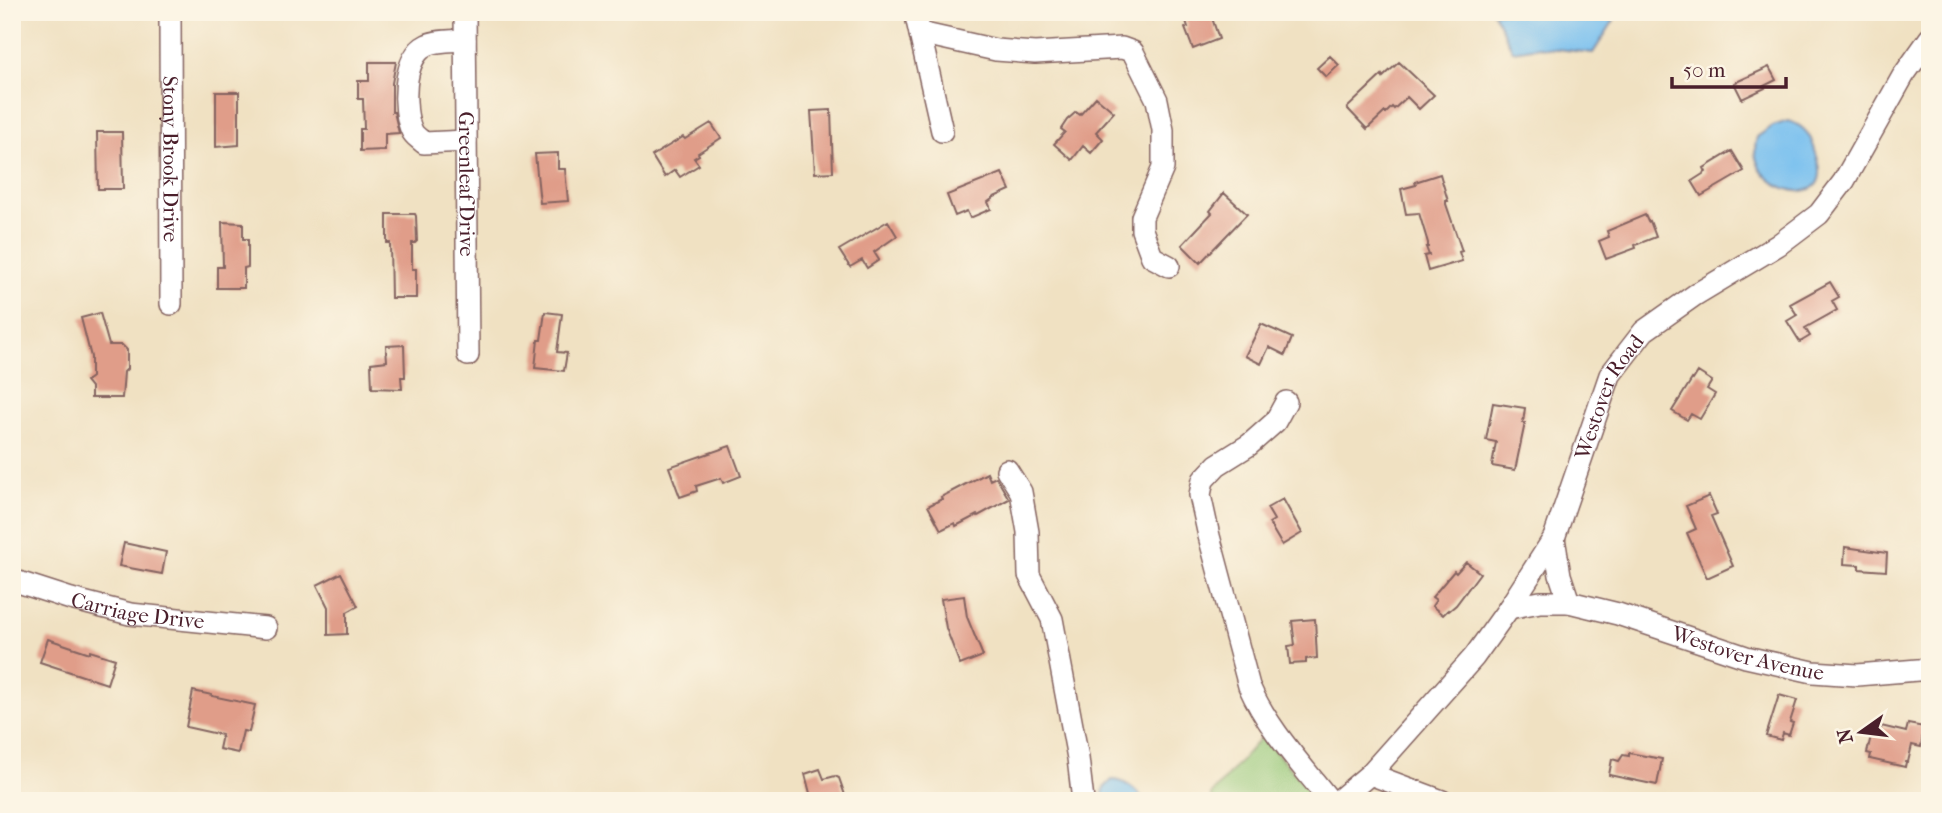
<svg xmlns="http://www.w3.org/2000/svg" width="1942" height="813" viewBox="0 0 1942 813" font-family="'IM FELL French Canon',serif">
	<rect width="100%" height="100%" fill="#fcf5e5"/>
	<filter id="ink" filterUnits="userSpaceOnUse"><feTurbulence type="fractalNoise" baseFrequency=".0143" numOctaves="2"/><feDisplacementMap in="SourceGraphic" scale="14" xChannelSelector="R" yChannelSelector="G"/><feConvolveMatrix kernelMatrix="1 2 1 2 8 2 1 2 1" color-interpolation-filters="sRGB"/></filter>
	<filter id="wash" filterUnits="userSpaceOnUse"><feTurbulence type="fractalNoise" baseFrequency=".00686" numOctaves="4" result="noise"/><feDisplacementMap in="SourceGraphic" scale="28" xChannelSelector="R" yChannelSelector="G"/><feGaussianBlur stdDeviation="1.57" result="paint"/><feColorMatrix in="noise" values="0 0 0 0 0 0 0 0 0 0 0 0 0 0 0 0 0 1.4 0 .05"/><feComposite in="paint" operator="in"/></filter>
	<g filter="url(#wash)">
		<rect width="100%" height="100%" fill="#f0e1c2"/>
		<path fill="#95c777" stroke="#707351" stroke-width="2" d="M1262,736L1316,798L1313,801H1215L1211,795Z"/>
		<path fill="#77bfef" stroke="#606f8d" stroke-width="2" d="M1493,12H1612L1614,20L1593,53L1538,47L1513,51Z
			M1788,121C1801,124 1810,134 1814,147C1816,155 1821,165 1820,174C1818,210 1742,185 1757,137L1773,126Z
			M1112,780C1126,780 1137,791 1145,801H1102L1104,788Z"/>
		<g id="blocks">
			<path fill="#e09d89" d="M1183,12H1210L1219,39L1193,49L1185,28L1188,27Z
				M1330,56L1339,65L1326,77L1317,68Z
				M369,62H396L392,83V112H394L399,133L385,134V150L360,151V129H364L363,99H358V81H369Z
				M1399,62L1434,95L1419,109L1407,97L1394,109L1392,107L1386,113L1385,112L1367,129L1347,108L1382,75L1383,77Z
				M1769,67L1776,80L1764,86L1765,88L1742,99L1734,83Z
				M216,92H239V145L216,147Z
				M1096,97L1114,112L1096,132L1103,139L1091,153L1083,146L1072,160L1054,144L1065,132L1061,129L1067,120L1076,112L1080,115Z
				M831,110L833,172L815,173L811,111Z
				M711,123L721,138L698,153L699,155L694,158L699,165L680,177L675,170L665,177L652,156L683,137L685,139Z
				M97,132H122L123,189H98Z
				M1732,151L1744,171L1701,196L1692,181L1706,172L1704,168Z
				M558,153V169H565L568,201L540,203L535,154Z
				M1002,173L1010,190L992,198V199L988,202L991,209L970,218L967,211L955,216L947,195Z
				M1440,174L1448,201H1446V204L1462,251L1459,252L1462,261L1428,271L1424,256L1429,255L1426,247H1428V243L1419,213L1406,214L1401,189L1416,185L1415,182Z
				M1224,193L1247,214L1200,263L1182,245L1212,213L1210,211Z
				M387,214H415L416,216L417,241L415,243H412V269H416V298H391L390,243H387Z
				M1645,215L1648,222L1650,221L1656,237L1635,245L1636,248L1606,259L1599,241L1609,237L1607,231Z
				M888,221L897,236L874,252L879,260L867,268L862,260L850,267L839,250Z
				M222,222L243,223V239H248V267L244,268V288H217V267H223Z
				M1830,282L1839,297L1832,301L1837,310L1805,328L1810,336L1800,342L1787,321L1797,315L1790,304Z
				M545,312L562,314L557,352L567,353L564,371L535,368L538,340H541Z
				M100,313L109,345H122L127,350V369L124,372L122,398H91V387L86,381L91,377V357L81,318Z
				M1261,324L1292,338L1285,355L1269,347L1261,364L1245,356Z
				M404,345L405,377H401L402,389L372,388L371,363L387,361L386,346Z
				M1698,372L1712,381L1707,389L1715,394L1700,419L1691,414L1687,420L1672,411L1692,379L1693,380Z
				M1493,403L1525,408L1523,423H1525L1515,470L1492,466L1496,442L1486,440Z
				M730,446L741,476L723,483L721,478L696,486L697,491L680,497L669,467Z
				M987,473L990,480L996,477L1009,499L978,516L977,515L956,526L955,523L941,530L928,506L942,499L941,497Z
				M1709,496L1717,514L1711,516L1733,566L1707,578L1687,533L1696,529L1686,506Z
				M1283,499L1302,533L1282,545L1269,523L1274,520L1267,508Z
				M124,543L166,552L162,574L119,566Z
				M1845,547L1887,553L1886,571L1859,569V565L1844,564Z
				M1466,562L1480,573L1456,605L1449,611L1448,610L1443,615L1432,606L1436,600L1432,597L1454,571L1456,573Z
				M341,573L358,606L347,612V634L328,635V607L317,585Z
				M964,596L967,617L983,656L960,665L946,628L941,599Z
				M1315,619L1317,658L1306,659V663L1290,664L1288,646L1295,645L1292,621Z
				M48,639L90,653V651L115,659L107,684L40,662Z
				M193,691L212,695V696L255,705L249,732L243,731L238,753L219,749L222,735L186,727Z
				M1779,695L1797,700L1790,722L1793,723L1789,735L1783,733L1781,740L1766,736Z
				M1908,724L1924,727L1921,747L1912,745L1908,762H1906L1905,767L1870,759L1871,754L1867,753L1872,732L1880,734L1881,726L1906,732Z
				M1629,753L1662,759L1657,785L1609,775L1612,759L1619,761L1623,755L1629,756Z
				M820,769L824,779L835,776L839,778L846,798L838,801H812L805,774Z"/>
		</g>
	</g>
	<g filter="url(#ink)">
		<use href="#blocks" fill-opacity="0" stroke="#846360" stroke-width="2"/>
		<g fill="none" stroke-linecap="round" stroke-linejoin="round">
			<g stroke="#846360" stroke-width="24">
				<g id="minor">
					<path id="s1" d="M170,12L171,304"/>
					<path id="s2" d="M465,12L468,355"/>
					<path d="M915,12L942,131"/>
					<path d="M920,33L996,50L1035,53L1122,48L1133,52L1157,100L1163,130V168L1142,217V230L1152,257L1169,266"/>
					<path d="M465,40C454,41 437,40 427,45C402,57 402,110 412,131C414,136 420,139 424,143L466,141"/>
					<path d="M1286,402L1275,422L1249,445L1217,465L1203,480L1200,495L1209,536L1249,686C1268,729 1301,764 1330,801"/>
					<path d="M1007,470L1021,492L1028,532L1029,575L1052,619L1078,758L1083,801"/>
					<path d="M1554,538L1560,575L1569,602"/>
					<path id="s3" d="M12,580L71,599L130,614L266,628"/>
					<path id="s4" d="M1509,608L1540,602H1569L1618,614L1746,657L1813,672L1857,675L1930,669"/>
					<path d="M1370,774L1442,801"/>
					<path id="s5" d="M1338,801L1370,774L1474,657L1509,608L1554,538L1610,375L1644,331L1695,295L1778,245L1819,214L1844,181L1903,76L1930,38"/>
				</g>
			</g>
			<use href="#minor" stroke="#fff" stroke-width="21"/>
		</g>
	</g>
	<g text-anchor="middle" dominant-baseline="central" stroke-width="6" stroke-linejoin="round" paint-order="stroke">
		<g font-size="21" fill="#4a1f2b" stroke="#fcf5e5">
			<text stroke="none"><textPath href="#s1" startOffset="147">Stony Brook Drive</textPath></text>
			<text stroke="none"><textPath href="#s2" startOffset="172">Greenleaf Drive</textPath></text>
			<text stroke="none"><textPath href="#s5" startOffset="494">Westover Road</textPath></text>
			<text stroke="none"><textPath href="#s3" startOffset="130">Carriage Drive</textPath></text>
			<text stroke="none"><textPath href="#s4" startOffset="247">Westover Avenue</textPath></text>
		</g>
	</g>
	<rect width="1942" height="813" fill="none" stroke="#fcf5e5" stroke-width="42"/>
	<g transform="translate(1861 732) rotate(256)" stroke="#fcf5e5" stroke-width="5" paint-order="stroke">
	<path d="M0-5L12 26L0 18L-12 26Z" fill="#4a1f2b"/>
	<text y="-10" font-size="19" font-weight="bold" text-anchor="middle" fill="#4a1f2b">N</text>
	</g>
	<path d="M1672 77v10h114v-10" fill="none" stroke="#4a1f2b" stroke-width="3.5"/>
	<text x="1683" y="77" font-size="21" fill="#4a1f2b" stroke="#fcf5e5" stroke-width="5" paint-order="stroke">50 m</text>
</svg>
